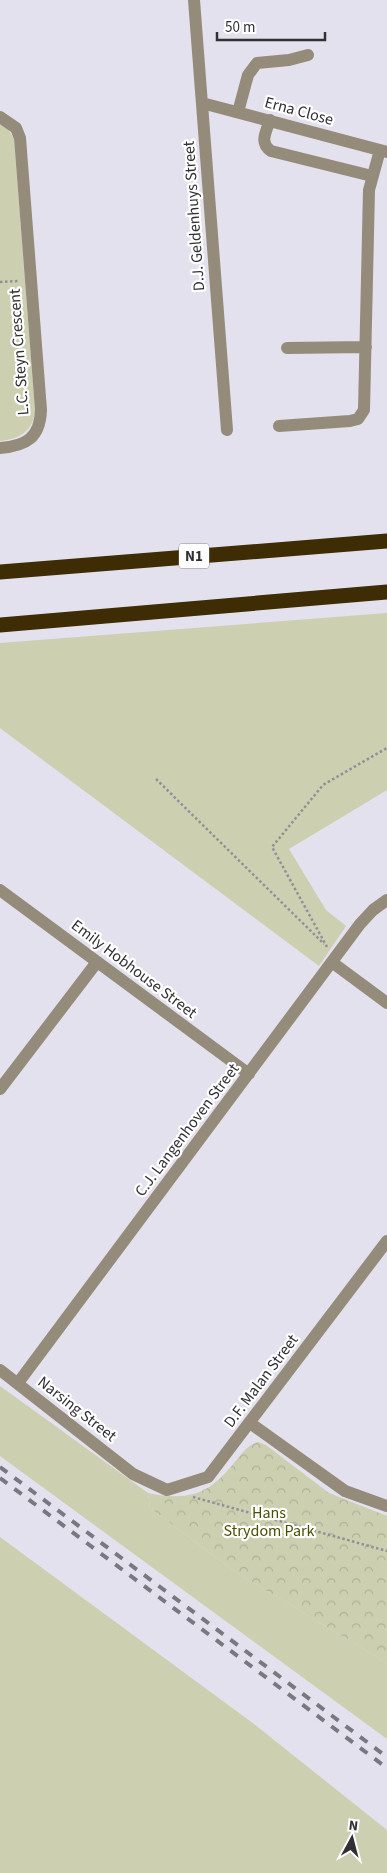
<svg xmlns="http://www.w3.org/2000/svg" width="387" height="1873" viewBox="0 0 387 1873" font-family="'Source Sans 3',sans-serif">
	<defs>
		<pattern id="park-crowns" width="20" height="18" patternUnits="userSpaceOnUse" patternTransform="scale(1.25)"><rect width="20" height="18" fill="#cccfb0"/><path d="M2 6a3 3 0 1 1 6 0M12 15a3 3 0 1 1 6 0" fill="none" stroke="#b0b298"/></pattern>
	</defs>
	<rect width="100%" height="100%" fill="#e3e1ed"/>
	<path fill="#cccfb0" d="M0,124L8,129L14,139L35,412C32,432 19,439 0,441Z
		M387,613V790L289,849L326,910L346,926L319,966L0,728V643Z
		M0,1386L148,1493L150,1508L234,1571L387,1663V1739L0,1456Z
		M0,1537L254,1724L387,1830V1873H0Z"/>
	<path fill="url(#park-crowns)" d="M258,1442L266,1445L329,1493L387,1516V1663L234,1571L150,1508L148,1493C192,1502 211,1493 238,1458C245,1450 248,1445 258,1442Z"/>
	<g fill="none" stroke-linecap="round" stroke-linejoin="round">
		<path stroke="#919098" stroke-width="2.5" stroke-dasharray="2.5 2.5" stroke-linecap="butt" d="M0,282L18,281
			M156,779L324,944
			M327,947L272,847L323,785L387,748
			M193,1497L387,1551"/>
		<path stroke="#948b7a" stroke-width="12" d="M194,0L227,430
			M202,103L387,152
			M238,112L248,75L257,63L289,60L308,55
			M0,117L16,128L20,138L41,410C40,438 26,446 0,448
			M270,120C266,132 259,143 271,151L372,176
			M287,348L366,347
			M279,426L350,421L358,419L364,410L369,190L380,150
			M0,890L249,1074
			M333,963L387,1003
			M0,1089L97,962
			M0,1370L133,1474L167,1490L208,1477L387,1241
			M18,1383L360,924L373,910L387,900
			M250,1423L345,1491L387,1506"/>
		<path stroke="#3d2c04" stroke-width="15" d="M0,572L387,541
			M0,625L387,592"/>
		<path stroke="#79777f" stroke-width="4" stroke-dasharray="9 9" stroke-linecap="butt" d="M0,1467L387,1757
			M0,1478L387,1768"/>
	</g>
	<g text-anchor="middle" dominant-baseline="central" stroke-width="4.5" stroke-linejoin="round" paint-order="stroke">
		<rect fill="#fff" stroke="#6f6e72" stroke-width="1" x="179" y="543.5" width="30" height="25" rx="4"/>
		<g font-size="15" font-weight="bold" fill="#313035">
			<text x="194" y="556">N1</text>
		</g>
		<g font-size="16" fill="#313035" stroke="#fff">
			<text transform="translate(299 111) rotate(15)">Erna Close</text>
			<text transform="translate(194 216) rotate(-94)">D.J. Geldenhuys Street</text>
			<text transform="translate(19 352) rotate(-94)">L.C. Steyn Crescent</text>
			<text transform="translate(134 969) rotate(37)">Emily Hobhouse Street</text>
			<text transform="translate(187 1130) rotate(-53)">C.J. Langenhoven Street</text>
			<text transform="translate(261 1381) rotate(-53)">D.F. Malan Street</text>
			<text transform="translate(77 1409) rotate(38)">Narsing Street</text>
		</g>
		<g font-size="16" fill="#4b4e03" stroke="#fff">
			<text x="269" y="1513">Hans<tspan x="269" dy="18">Strydom Park</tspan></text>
		</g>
	</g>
	<g transform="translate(352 1838) rotate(7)" stroke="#ffffff" stroke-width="4" paint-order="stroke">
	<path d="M0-4L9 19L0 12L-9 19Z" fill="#313035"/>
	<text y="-8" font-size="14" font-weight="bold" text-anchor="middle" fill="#313035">N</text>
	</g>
	<path d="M217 32v8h108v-8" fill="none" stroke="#313035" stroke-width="2.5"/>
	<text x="225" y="32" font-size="15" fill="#313035" stroke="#ffffff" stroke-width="4" paint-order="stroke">50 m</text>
</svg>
